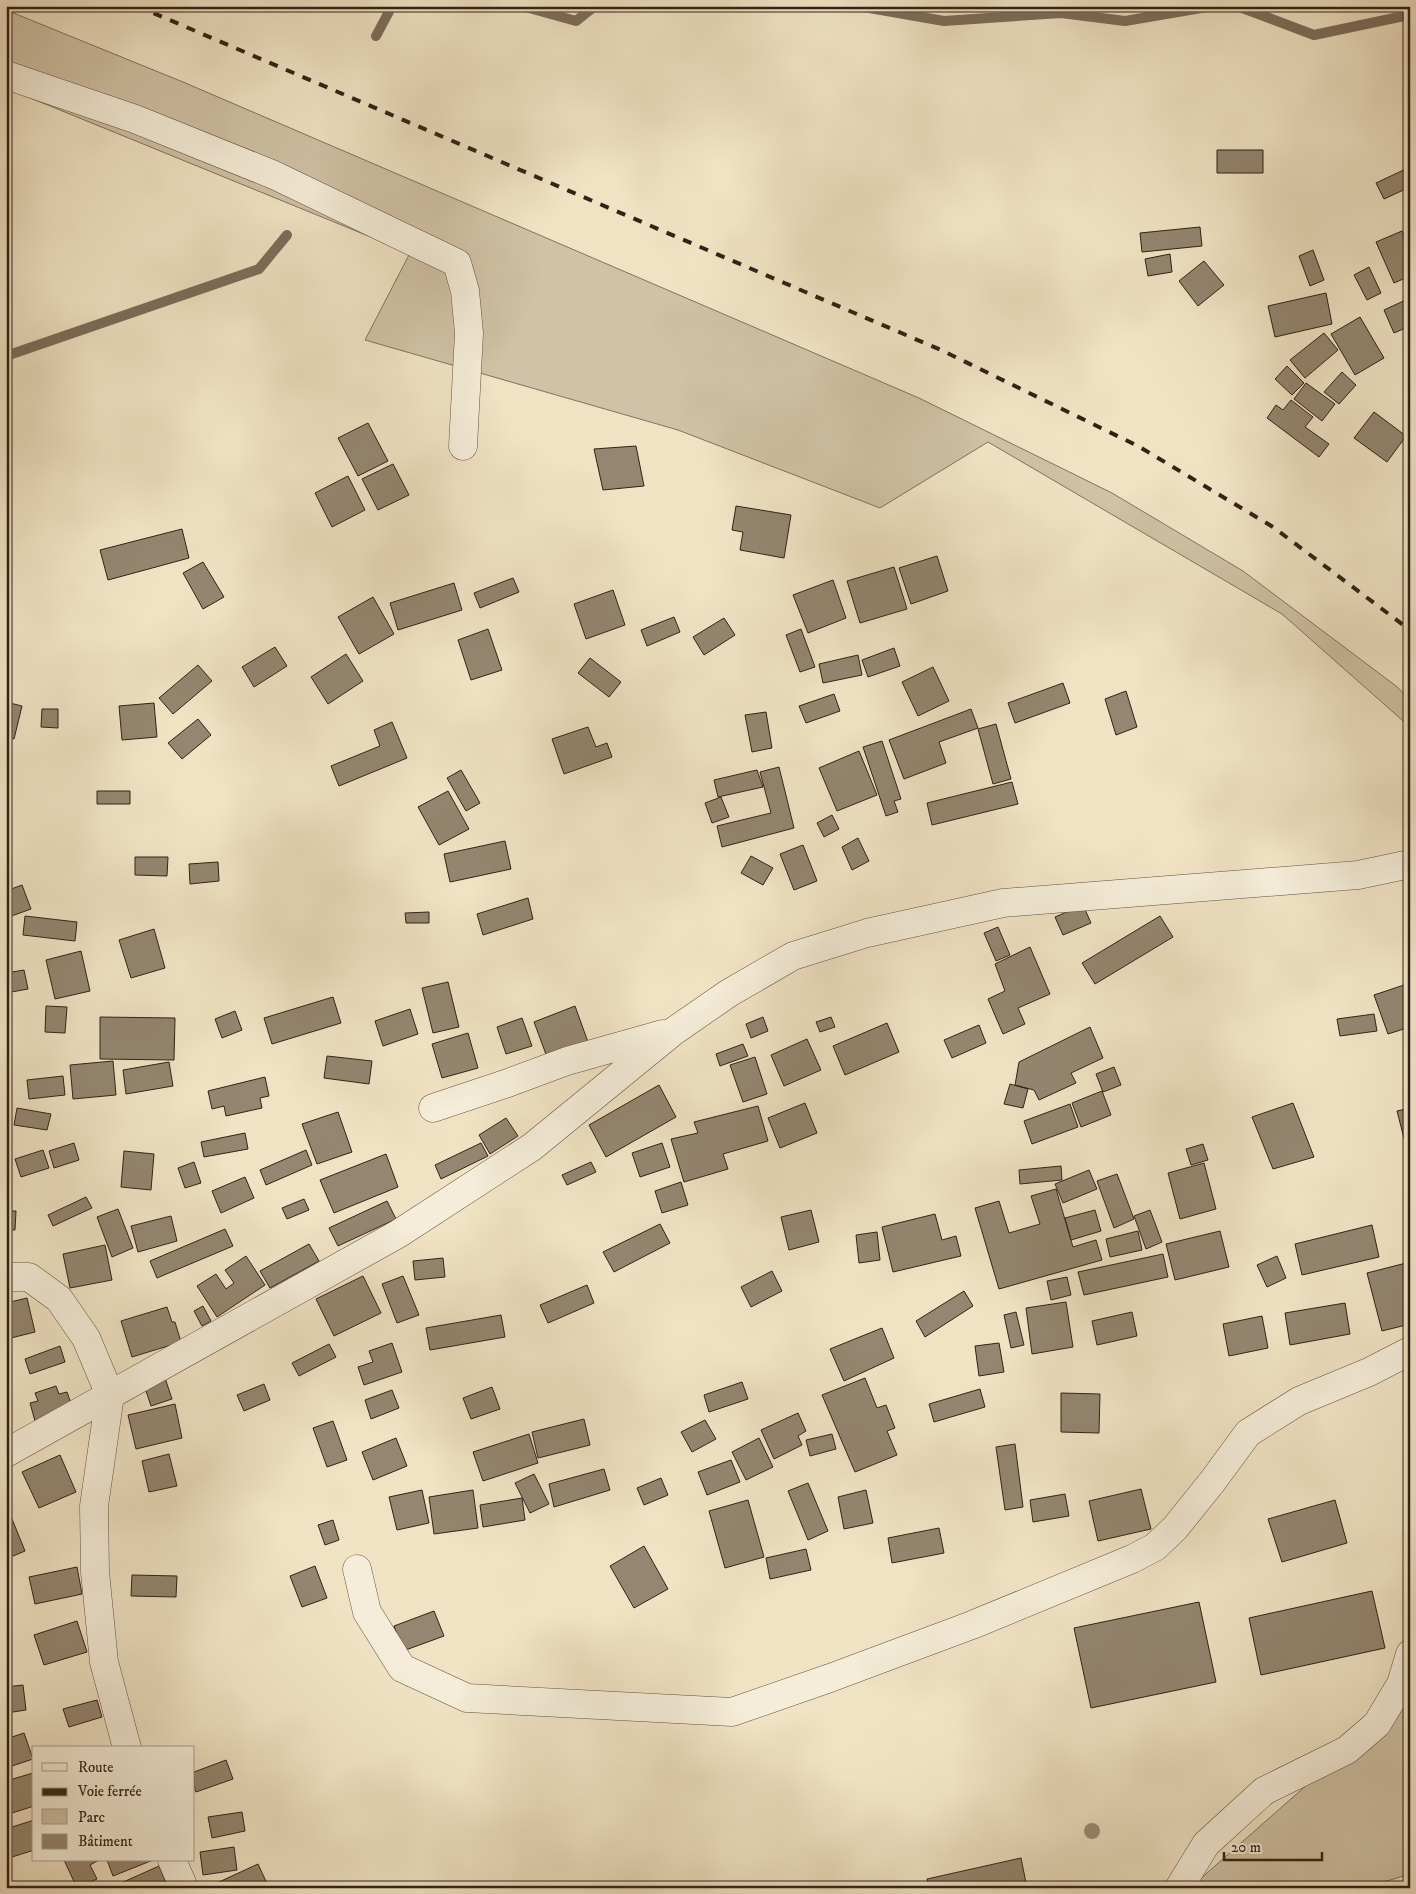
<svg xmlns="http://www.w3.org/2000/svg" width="1416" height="1894" viewBox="0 0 1416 1894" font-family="'IM FELL DW Pica',serif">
	<rect width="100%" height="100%" fill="#f0e3c4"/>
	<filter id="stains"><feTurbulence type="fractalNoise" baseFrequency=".004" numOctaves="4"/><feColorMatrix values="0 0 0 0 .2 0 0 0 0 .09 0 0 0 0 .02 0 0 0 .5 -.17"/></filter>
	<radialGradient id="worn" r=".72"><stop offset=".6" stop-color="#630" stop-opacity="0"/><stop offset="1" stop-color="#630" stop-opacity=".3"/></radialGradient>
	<path fill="#d0c2a6" stroke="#80725e" d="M6,10L183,82L919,398L1112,493L1243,571L1396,686L1410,699V727L1282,614L988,442L880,508L678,430L365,340L410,253L6,88Z
		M1410,1694V1874L1364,1888H1190Z"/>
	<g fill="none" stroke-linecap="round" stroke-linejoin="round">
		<path stroke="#7d6e5b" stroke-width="10" d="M522,6L576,21L595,6
			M858,6L944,21L1061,13L1125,21L1213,6
			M1237,6L1314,35L1404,16L1410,10
			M376,36L392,6
			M6,356L259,269L287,235"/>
	</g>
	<path fill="#948670" stroke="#312216" d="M1217,150H1263V173H1217Z
		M1410,167V187L1384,199L1376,183Z
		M1200,227L1202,246L1142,252L1140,233Z
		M1402,231L1410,249V276L1394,283L1376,242Z
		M1313,250L1324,280L1310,286L1299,256Z
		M1170,254L1172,272L1148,276L1145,259Z
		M1204,261L1224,285L1198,306L1179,281Z
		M1369,267L1381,293L1367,300L1354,275Z
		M1326,293L1332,324L1275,337L1268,306Z
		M1410,298V326L1394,333L1384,310Z
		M1360,317L1384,358L1355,375L1331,334Z
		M1324,333L1338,350L1305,378L1290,360Z
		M1287,366L1304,383L1292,395L1275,379Z
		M1342,372L1356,385L1339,404L1324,392Z
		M1306,383L1335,404L1322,421L1294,399Z
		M1291,400L1313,417L1305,427L1329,444L1319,457L1267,418L1276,405L1283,410Z
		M1374,412L1406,436L1387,462L1354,438Z
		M368,423L388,461L358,476L338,438Z
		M636,446L644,486L603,490L594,449Z
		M393,464L409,495L378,510L362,479Z
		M348,476L365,510L332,527L315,493Z
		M736,506L791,515L784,558L740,550L743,532L732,530Z
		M182,529L189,558L108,580L100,550Z
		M937,556L948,591L911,604L899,568Z
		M203,562L224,597L203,609L183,573Z
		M894,567L907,609L860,623L847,581Z
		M513,578L519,592L480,608L474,593Z
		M833,580L846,618L808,633L793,595Z
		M454,583L462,610L398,630L390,603Z
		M613,590L625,625L586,639L574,604Z
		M373,597L394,634L359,654L338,617Z
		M674,617L680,632L647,646L641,630Z
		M724,618L735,635L704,655L693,637Z
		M488,629L502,670L471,680L458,640Z
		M801,629L815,667L800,672L786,635Z
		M275,647L287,666L254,687L242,667Z
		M894,648L900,666L868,677L862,660Z
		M346,654L363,681L328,704L311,677Z
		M858,655L862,675L823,683L819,664Z
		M590,658L621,682L609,697L578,673Z
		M198,665L212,681L173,714L159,698Z
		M933,667L949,701L918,716L902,682Z
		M1063,683L1070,703L1015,723L1008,703Z
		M1126,691L1137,727L1116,735L1105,699Z
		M834,694L840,711L806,723L799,706Z
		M6,702L22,706L14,739L6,737Z
		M154,703L157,737L122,740L119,706Z
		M42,709H58V728L41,727Z
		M971,709L978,728L939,742L946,763L904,779L889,740Z
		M766,712L772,748L752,752L745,715Z
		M198,719L211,735L182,759L168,743Z
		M392,722L407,758L339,786L331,766L380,746L374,730Z
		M996,724L1011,779L993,784L978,729Z
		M588,727L596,747L607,743L612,757L564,774L552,739Z
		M882,741L901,799L894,801L898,812L886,816L863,747Z
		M859,751L877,795L837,811L819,768Z
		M779,767L794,828L722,847L717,826L771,813L760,772Z
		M461,770L480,803L466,811L447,778Z
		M757,770L763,787L718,797L714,780Z
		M1012,782L1018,804L932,825L927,803Z
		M97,791H130V804H97Z
		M448,791L469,829L439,845L418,807Z
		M721,797L729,817L712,823L705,803Z
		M832,815L839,829L824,837L817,823Z
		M858,838L869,861L852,870L842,847Z
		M505,841L511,869L450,882L444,854Z
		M803,845L817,881L794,890L780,854Z
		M751,856L773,868L763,885L741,873Z
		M135,857H168L167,876L135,875Z
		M218,862L219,881L190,884L189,864Z
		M22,885L31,909L6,918V891Z
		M528,898L533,919L483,935L477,914Z
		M1083,905L1091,923L1063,935L1055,917Z
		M429,912V923H406L405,913Z
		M25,916L77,922L75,941L23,935Z
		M1160,916L1173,937L1095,984L1082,963Z
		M998,927L1010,955L996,961L984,933Z
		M154,929L165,968L131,978L119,940Z
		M1030,947L1050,994L1018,1008L1025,1024L1003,1034L988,999L1005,991L995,964Z
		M81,951L90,991L55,999L46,960Z
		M24,970L28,989L6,993V973Z
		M448,982L459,1027L433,1033L422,988Z
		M1410,983V1027L1388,1034L1374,995Z
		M333,997L341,1023L272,1044L264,1018Z
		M46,1006L67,1007L65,1033L45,1032Z
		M575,1006L588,1042L547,1057L534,1022Z
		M410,1009L418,1034L383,1046L375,1021Z
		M235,1011L242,1030L222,1038L215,1019Z
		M1374,1014L1377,1031L1340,1036L1337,1019Z
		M100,1017L175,1018L174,1060L100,1059Z
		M763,1017L768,1031L751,1038L746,1024Z
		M831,1017L835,1027L820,1032L816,1022Z
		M522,1018L532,1046L506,1054L497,1027Z
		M887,1023L899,1052L845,1075L833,1046Z
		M979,1025L986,1043L952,1058L944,1040Z
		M1090,1027L1103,1058L1071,1073L1076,1083L1039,1100L1034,1090L1015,1085L1019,1062Z
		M468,1033L478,1068L442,1078L432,1044Z
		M807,1039L821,1070L784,1086L771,1055Z
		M743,1044L748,1056L720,1066L716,1054Z
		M327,1056L372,1061L369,1084L324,1078Z
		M755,1057L767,1094L743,1102L730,1065Z
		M113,1061L116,1095L73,1099L70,1065Z
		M169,1062L173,1086L126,1094L123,1070Z
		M1114,1067L1121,1085L1103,1092L1096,1074Z
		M63,1076L65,1095L29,1099L27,1080Z
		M265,1077L269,1096L260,1098L262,1108L226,1116L224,1106L212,1109L208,1091Z
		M1010,1084L1028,1089L1023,1108L1004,1104Z
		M659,1085L676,1117L606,1157L589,1125Z
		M1102,1091L1111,1115L1081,1127L1072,1103Z
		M805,1103L817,1133L780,1148L768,1118Z
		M1293,1103L1314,1157L1273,1169L1252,1117Z
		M1070,1104L1078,1127L1032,1144L1024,1121Z
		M758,1106L768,1141L723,1154L728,1169L684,1182L671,1139L698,1133L694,1122Z
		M17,1108L51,1114L47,1130L14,1125Z
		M1410,1108V1145L1406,1146L1397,1111Z
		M338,1112L352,1152L317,1164L302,1124Z
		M506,1118L518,1136L490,1154L479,1135Z
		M245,1133L248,1149L204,1157L201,1142Z
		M74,1143L79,1160L54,1168L49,1151Z
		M481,1143L488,1156L441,1179L435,1165Z
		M662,1143L670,1167L640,1177L632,1153Z
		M1203,1144L1208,1160L1191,1165L1186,1149Z
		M43,1150L49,1168L21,1177L15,1159Z
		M306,1150L312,1165L266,1185L260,1170Z
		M124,1151L154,1154L151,1190L121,1187Z
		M386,1154L398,1187L334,1213L320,1180Z
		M194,1162L201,1183L185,1188L178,1168Z
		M591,1162L596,1172L567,1185L562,1175Z
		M1204,1163L1216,1209L1180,1219L1168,1173Z
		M1061,1166L1062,1180L1020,1184L1019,1170Z
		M1089,1170L1097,1189L1063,1203L1055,1184Z
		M1117,1174L1134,1219L1114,1228L1097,1181Z
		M245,1177L254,1198L221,1213L212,1191Z
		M681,1182L688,1205L662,1213L655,1191Z
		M1056,1189L1073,1247L1096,1240L1102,1260L999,1289L975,1208L999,1201L1009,1233L1040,1224L1031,1196Z
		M86,1197L92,1208L53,1226L48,1215Z
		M304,1199L309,1210L287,1219L282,1208Z
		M387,1201L396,1219L338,1246L329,1228Z
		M118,1209L133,1248L112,1257L97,1217Z
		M811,1210L819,1242L789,1250L781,1217Z
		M1095,1210L1101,1231L1071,1240L1065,1218Z
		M1150,1210L1162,1242L1146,1249L1134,1216Z
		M6,1211H16L15,1230H6Z
		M935,1214L942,1240L956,1236L961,1256L893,1272L882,1227Z
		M171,1216L177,1241L138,1252L131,1226Z
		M660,1224L670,1243L614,1272L603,1252Z
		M1372,1225L1379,1257L1302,1275L1295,1244Z
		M225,1229L233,1246L157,1278L150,1261Z
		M1138,1231L1142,1250L1110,1257L1106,1239Z
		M1220,1231L1229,1267L1175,1280L1166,1244Z
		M877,1232L880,1260L859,1263L856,1235Z
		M309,1244L319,1261L270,1288L260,1271Z
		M105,1245L112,1280L70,1288L63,1254Z
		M1163,1254L1168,1277L1084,1295L1078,1272Z
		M246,1256L265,1285L217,1317L197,1286L216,1274L226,1289L234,1283L225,1270Z
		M1277,1256L1286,1278L1267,1287L1257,1265Z
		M443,1258L445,1277L415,1280L413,1261Z
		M1410,1262V1324L1382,1331L1367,1273Z
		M772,1271L782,1291L751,1307L741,1287Z
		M363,1276L381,1313L334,1336L316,1299Z
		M403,1276L419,1315L397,1323L382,1284Z
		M1067,1277L1071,1295L1051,1300L1047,1281Z
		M587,1285L594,1303L548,1323L540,1305Z
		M964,1291L973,1306L925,1337L916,1321Z
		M27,1298L35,1332L11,1338L6,1317V1303Z
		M1066,1302L1073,1347L1032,1354L1026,1308Z
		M1345,1303L1350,1334L1290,1345L1285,1313Z
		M203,1306L211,1321L202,1326L194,1311Z
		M167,1307L172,1322H175L181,1342L132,1357L121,1321Z
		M1016,1312L1024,1345L1011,1348L1004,1315Z
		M1132,1312L1137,1336L1097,1345L1092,1321Z
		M501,1315L505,1337L430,1350L426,1328Z
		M1262,1316L1268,1348L1229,1356L1223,1324Z
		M882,1328L894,1358L844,1381L830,1349Z
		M392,1343L402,1372L364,1385L358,1367L373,1362L369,1351Z
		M999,1343L1004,1372L979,1376L975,1346Z
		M329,1344L336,1357L299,1376L292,1363Z
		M60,1346L65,1362L30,1374L25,1359Z
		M165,1378L172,1399L151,1406L144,1385Z
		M865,1378L877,1408L886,1405L895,1428L887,1431L897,1455L855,1472L822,1395Z
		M742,1382L748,1399L709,1412L704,1395Z
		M264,1384L270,1400L244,1411L237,1395Z
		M56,1386L59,1394L67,1392L73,1409L35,1421L30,1403L38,1401L35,1393Z
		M492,1387L500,1409L471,1419L463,1398Z
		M980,1389L985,1407L934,1422L929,1404Z
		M392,1390L399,1408L371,1419L365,1400Z
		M1061,1393L1100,1394L1099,1433L1061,1432Z
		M175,1404L182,1438L136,1449L128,1415Z
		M798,1413L806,1431L798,1436L802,1445L774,1459L761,1430Z
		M584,1419L590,1445L538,1458L532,1432Z
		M705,1420L716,1439L692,1452L681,1432Z
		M333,1421L347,1460L327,1467L313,1428Z
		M529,1434L538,1463L483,1481L473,1452Z
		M832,1434L836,1449L810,1456L806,1440Z
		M396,1438L407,1466L373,1480L362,1452Z
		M759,1438L773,1467L746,1480L732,1452Z
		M1015,1444L1023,1507L1005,1510L996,1447Z
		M169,1454L177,1486L149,1492L142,1461Z
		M60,1455L76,1492L39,1508L22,1472Z
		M731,1460L740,1482L707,1495L698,1472Z
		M604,1469L610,1490L554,1507L549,1484Z
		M534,1474L549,1504L530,1513L515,1483Z
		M661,1478L668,1495L644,1505L637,1488Z
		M808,1483L828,1531L808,1540L788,1491Z
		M1141,1489L1151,1529L1098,1541L1089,1501Z
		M422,1490L429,1523L397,1530L389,1497Z
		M473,1490L478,1528L434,1534L429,1497Z
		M866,1490L873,1523L844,1529L838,1497Z
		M1065,1494L1069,1516L1033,1522L1030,1500Z
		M522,1498L525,1520L483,1527L480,1505Z
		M748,1500L764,1557L725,1568L709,1511Z
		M1335,1500L1347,1543L1282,1562L1268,1519Z
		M10,1514L25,1551L6,1559V1516Z
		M333,1520L339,1540L325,1545L318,1525Z
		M939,1528L944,1553L892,1563L888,1538Z
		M644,1546L668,1589L634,1608L610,1566Z
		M806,1549L811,1570L770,1579L766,1558Z
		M315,1566L327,1598L302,1607L290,1576Z
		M77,1567L82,1594L35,1604L29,1577Z
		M132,1575L177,1576L176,1597L131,1596Z
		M1372,1591L1385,1648L1261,1675L1249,1618Z
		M1199,1602L1216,1682L1091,1708L1074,1628Z
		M434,1611L444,1636L403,1651L394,1626Z
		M77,1621L87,1652L44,1665L34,1635Z
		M23,1685L26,1710L6,1713V1687Z
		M97,1700L102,1717L69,1727L63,1709Z
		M24,1733L33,1759L6,1768V1739Z
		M226,1760L233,1779L196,1792L194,1786V1772Z
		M33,1773L34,1806L6,1815V1781Z
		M242,1812L245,1831L212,1838L208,1817Z
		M34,1820V1850L6,1859V1829Z
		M234,1847L237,1870L203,1875L200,1852Z
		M1021,1858L1027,1888H929L927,1879Z
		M64,1860H99L90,1865L97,1879L77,1888Z
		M107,1860H153L113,1876Z
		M258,1864L269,1888H206Z
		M159,1866L168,1888H123L121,1883Z"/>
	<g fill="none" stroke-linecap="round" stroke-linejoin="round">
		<g stroke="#615242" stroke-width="29">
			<path id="minor" d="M6,75L135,119L274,175L457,263L465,291L469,333L463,446
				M433,1108L508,1083L567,1061L663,1034
				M6,1277H29L59,1299L86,1338L110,1395L94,1506L95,1572L104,1662L127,1748
				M6,1453L398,1234L532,1147L674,1031L729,993L793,956L867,933L1003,903L1358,875L1410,864
				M357,1569L367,1612L402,1668L467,1698L732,1712L830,1678L972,1625L1132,1559L1155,1547L1175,1528L1212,1482L1248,1433L1299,1401L1369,1372L1410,1351
				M172,1860L184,1888
				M1179,1888L1206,1844L1264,1791L1347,1750L1377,1724L1401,1684L1410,1654"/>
		</g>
		<use href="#minor" stroke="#f5edd9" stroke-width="28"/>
		<path stroke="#312216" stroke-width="4" stroke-dasharray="9 9" stroke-linecap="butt" d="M137,6L941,350L1138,446L1273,527L1410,630"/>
	</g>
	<circle fill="#9d8f78" cx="1092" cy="1831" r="8"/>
	<rect width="1416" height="1894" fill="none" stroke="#f0e3c4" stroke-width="25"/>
	<rect x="8" y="8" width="1401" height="1879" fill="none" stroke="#312216" stroke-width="2.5"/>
	<rect x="12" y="12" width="1391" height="1869" fill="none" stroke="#312216"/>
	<rect x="32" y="1746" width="162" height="115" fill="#f5edd9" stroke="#a79c8b"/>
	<rect x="42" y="1763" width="25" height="8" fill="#f5edd9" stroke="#a79c8b"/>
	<text x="78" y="1772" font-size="15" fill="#312216">Route</text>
	<rect x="42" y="1788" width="25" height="8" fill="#312216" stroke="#a79c8b"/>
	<text x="78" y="1796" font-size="15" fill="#312216">Voie ferrée</text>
	<rect x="42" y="1809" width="25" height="15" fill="#d0c2a6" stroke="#a79c8b"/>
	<text x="78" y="1822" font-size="15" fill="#312216">Parc</text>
	<rect x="42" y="1834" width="25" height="15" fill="#948670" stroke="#a79c8b"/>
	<text x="78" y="1846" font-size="15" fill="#312216">Bâtiment</text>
	<path d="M1224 1852v8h98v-8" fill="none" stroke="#312216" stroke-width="2.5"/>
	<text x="1231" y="1852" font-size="15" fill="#312216" stroke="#f5edd9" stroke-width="4" paint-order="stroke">20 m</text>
	<rect width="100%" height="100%" filter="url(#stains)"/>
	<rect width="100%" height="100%" fill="url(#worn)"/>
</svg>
